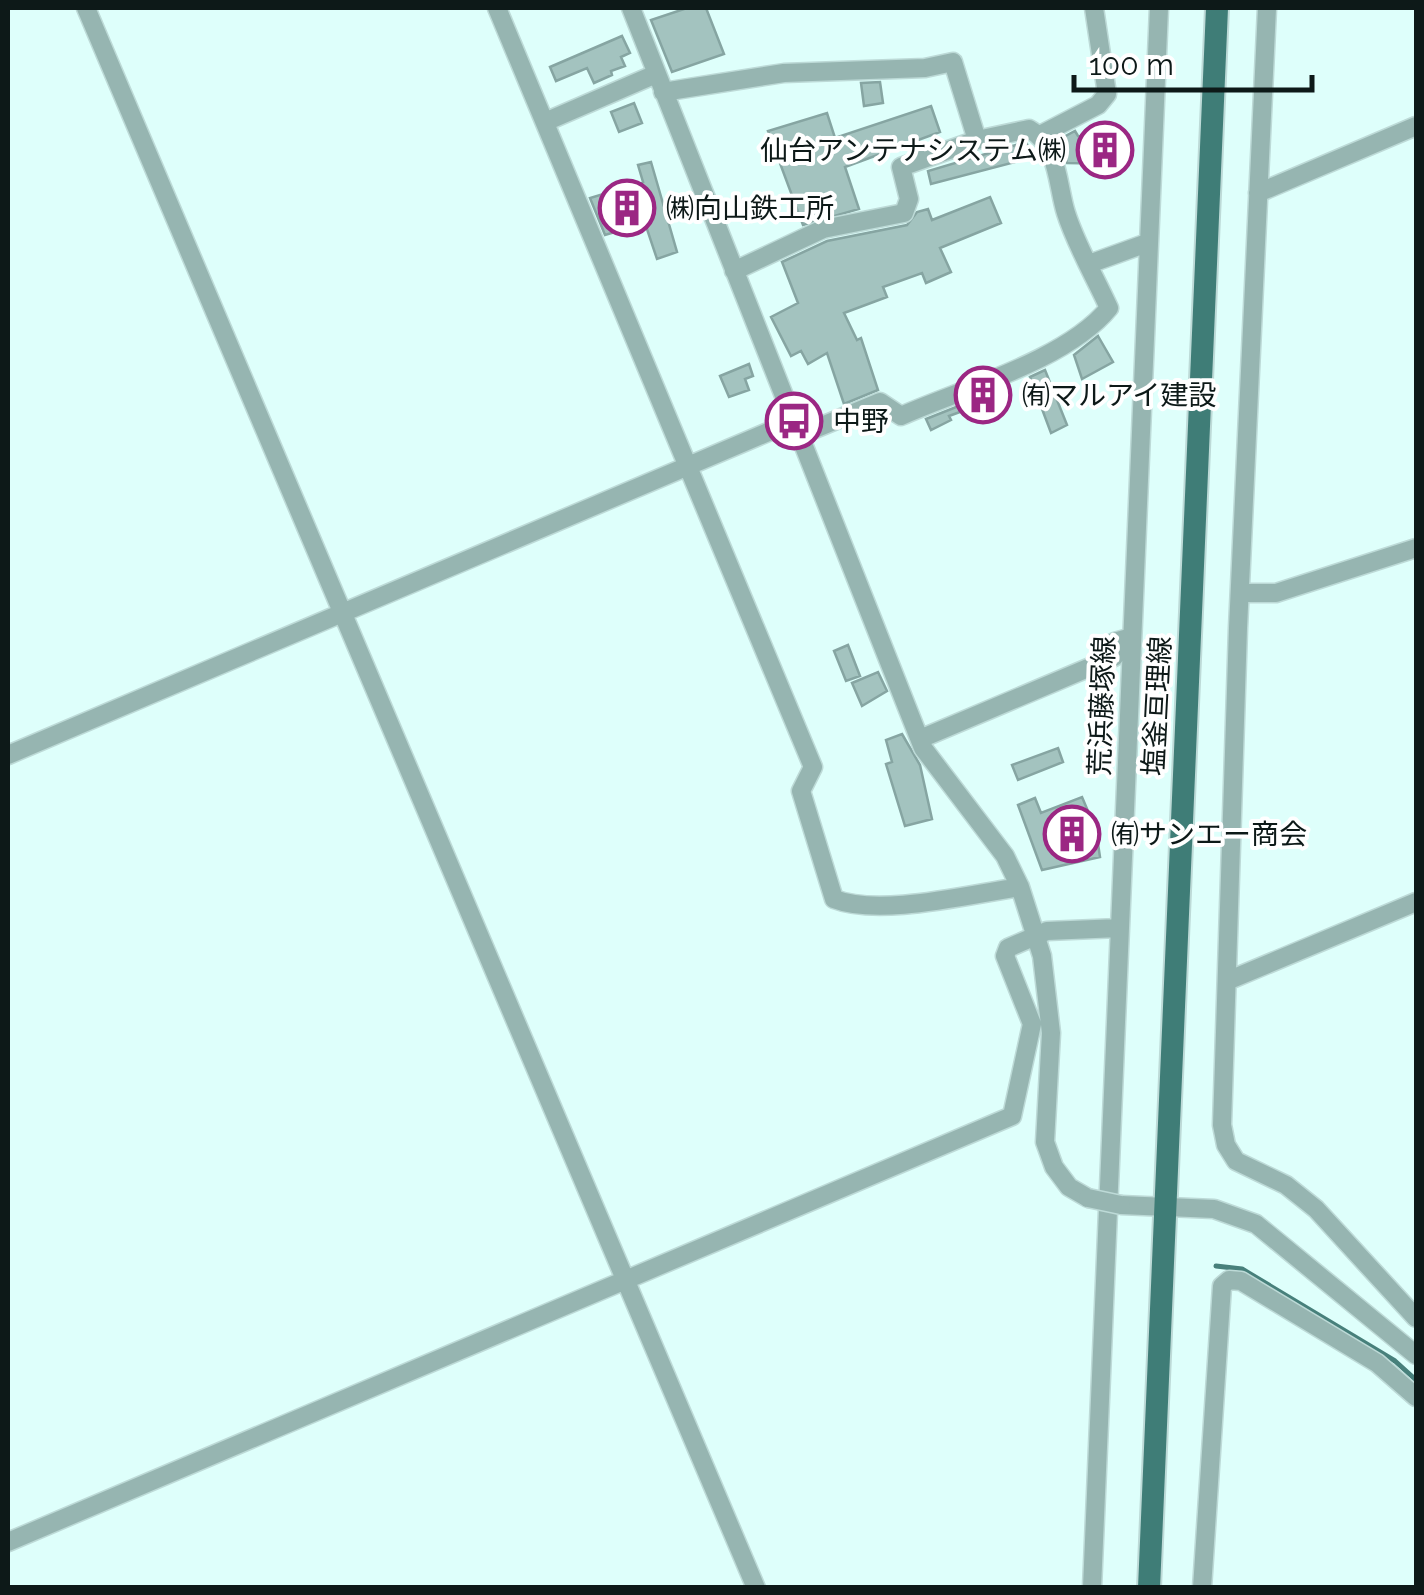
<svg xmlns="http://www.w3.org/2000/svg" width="1424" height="1595" viewBox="0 0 1424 1595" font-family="Raleway,'Noto Sans JP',sans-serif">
	<rect width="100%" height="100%" fill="#defffb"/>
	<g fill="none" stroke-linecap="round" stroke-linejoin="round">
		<path stroke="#47807b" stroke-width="5" d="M1216,1266L1242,1269L1395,1361L1416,1380"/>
	</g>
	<path fill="#a3c3bf" stroke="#86a5a2" stroke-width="2.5" d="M687,8H706L724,54L672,72L651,20Z
		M622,36L630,53L621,57L625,66L611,71L612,75L594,83L587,68L556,81L550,67Z
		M880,82L883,103L864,106L861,83Z
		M634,103L642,123L619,132L611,112Z
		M931,106L940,132L845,167L859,209L803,225L768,131L827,113L835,138Z
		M1075,131L1078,136L1119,137L1118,164L1067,163L1058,140Z
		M1026,142L1029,148L1017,150L1019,161L931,184L928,171Z
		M651,162L677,252L657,259L645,223L605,235L590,198L643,182L638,165Z
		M990,197L1001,223L940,248L951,272L926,283L922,273L883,287L887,297L844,313L857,340L861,338L878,390L844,404L827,353L808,364L801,351L791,356L771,317L798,303L782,262L827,241L907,225L917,212L928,209L932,220Z
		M1098,336L1113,362L1082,379L1074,355Z
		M749,364L753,376L745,379L749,390L729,397L720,376Z
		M1045,370L1067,425L1051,433L1030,377Z
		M999,390L1001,397L949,416L951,420L931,430L926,419Z
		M848,645L860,676L846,681L834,651Z
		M878,672L887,691L862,706L852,683Z
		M902,734L920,765L932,819L905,826L886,764L892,762L886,740Z
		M1058,748L1063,762L1018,780L1012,765Z
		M1082,797L1096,830L1100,857L1042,870L1018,805L1035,798L1041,813Z"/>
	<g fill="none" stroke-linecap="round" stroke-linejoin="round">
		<g stroke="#bddad7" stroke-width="21">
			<path id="minor" d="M86,8L756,1588
				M497,8L813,767L801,791L834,899C880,917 970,894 1020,887
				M631,8L923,748L1005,856L1020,887L1042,956L1051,1033L1045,1142L1054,1167L1069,1187L1088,1198
				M1267,8L1238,628L1222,1125L1226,1145L1236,1161L1286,1185L1316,1209L1416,1318
				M663,92L784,73L925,68L953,62L977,140
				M545,122L656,74
				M1040,135L1098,105L1107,94L1094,8
				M1258,193L1416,126
				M1089,264L1147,243
				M734,271L823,229L904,213L909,199L901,167L977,140L1029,129C1059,145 1057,185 1066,213C1076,245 1095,277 1109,308C1067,360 962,389 901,416L880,402L800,435
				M1240,593H1276L1416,548
				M920,739L1114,657V642L1132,637
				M8,755L794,421
				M1227,981L1416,902
				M1121,1205L1214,1209L1256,1224L1416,1355
				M8,1542L1012,1116L1032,1024L1005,956L1008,948L1047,931L1119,928
				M1092,1588L1159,8
				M1202,1588L1222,1286L1229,1280L1241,1281L1377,1363L1416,1397"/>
		</g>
		<g stroke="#bddad7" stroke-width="26">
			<path id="major" d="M1149,1588L1217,8"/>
		</g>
		<use href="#minor" stroke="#96b5b1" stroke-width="18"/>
		<use href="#major" stroke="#3f7d77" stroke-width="22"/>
		<g stroke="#bddad7" stroke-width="21" stroke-linecap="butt">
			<path id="minor-bridge" d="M1088,1198L1121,1205"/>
		</g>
		<use href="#minor-bridge" stroke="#96b5b1" stroke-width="18"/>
	</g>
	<defs>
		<g id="building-ring" transform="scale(2.875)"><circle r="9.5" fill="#fff" stroke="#9b2783" stroke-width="1.5"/><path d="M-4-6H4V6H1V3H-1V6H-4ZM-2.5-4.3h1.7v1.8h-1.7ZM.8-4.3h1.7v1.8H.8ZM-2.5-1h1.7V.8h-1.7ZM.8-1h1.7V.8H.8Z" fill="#9b2783"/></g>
		<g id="bus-ring" transform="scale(2.875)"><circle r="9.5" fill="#fff" stroke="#9b2783" stroke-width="1.5"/><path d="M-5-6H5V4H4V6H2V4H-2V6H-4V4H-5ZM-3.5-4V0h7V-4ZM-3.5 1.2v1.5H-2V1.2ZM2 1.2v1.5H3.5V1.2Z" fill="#9b2783"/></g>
	</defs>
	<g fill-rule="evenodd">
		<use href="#building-ring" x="1105" y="150"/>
		<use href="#building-ring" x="627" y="208"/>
		<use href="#building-ring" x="983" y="395"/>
		<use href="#bus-ring" x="794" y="421"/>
		<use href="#building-ring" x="1072" y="834"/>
	</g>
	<g text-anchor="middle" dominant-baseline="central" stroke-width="8" stroke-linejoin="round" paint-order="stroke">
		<g font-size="28" fill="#0d1918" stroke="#fff" text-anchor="start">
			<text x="1066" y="150" text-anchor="end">仙台アンテナシステム㈱</text>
			<text x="666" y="208">㈱向山鉄工所</text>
			<text x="1022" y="395">㈲マルアイ建設</text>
			<text x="833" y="421">中野</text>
			<text x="1111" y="834">㈲サンエー商会</text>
		</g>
		<g font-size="28" fill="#0d1918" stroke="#fff">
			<text transform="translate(1102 706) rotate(-88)">荒浜藤塚線</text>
			<text transform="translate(1157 706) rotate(-87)">塩釜亘理線</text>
		</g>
	</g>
	<rect width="1424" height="1595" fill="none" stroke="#0d1918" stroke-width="20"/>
	<path d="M1074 75v15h238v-15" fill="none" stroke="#0d1918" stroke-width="5"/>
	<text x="1089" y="75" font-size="30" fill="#0d1918" stroke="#ffffff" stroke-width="8" paint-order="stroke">100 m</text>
</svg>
